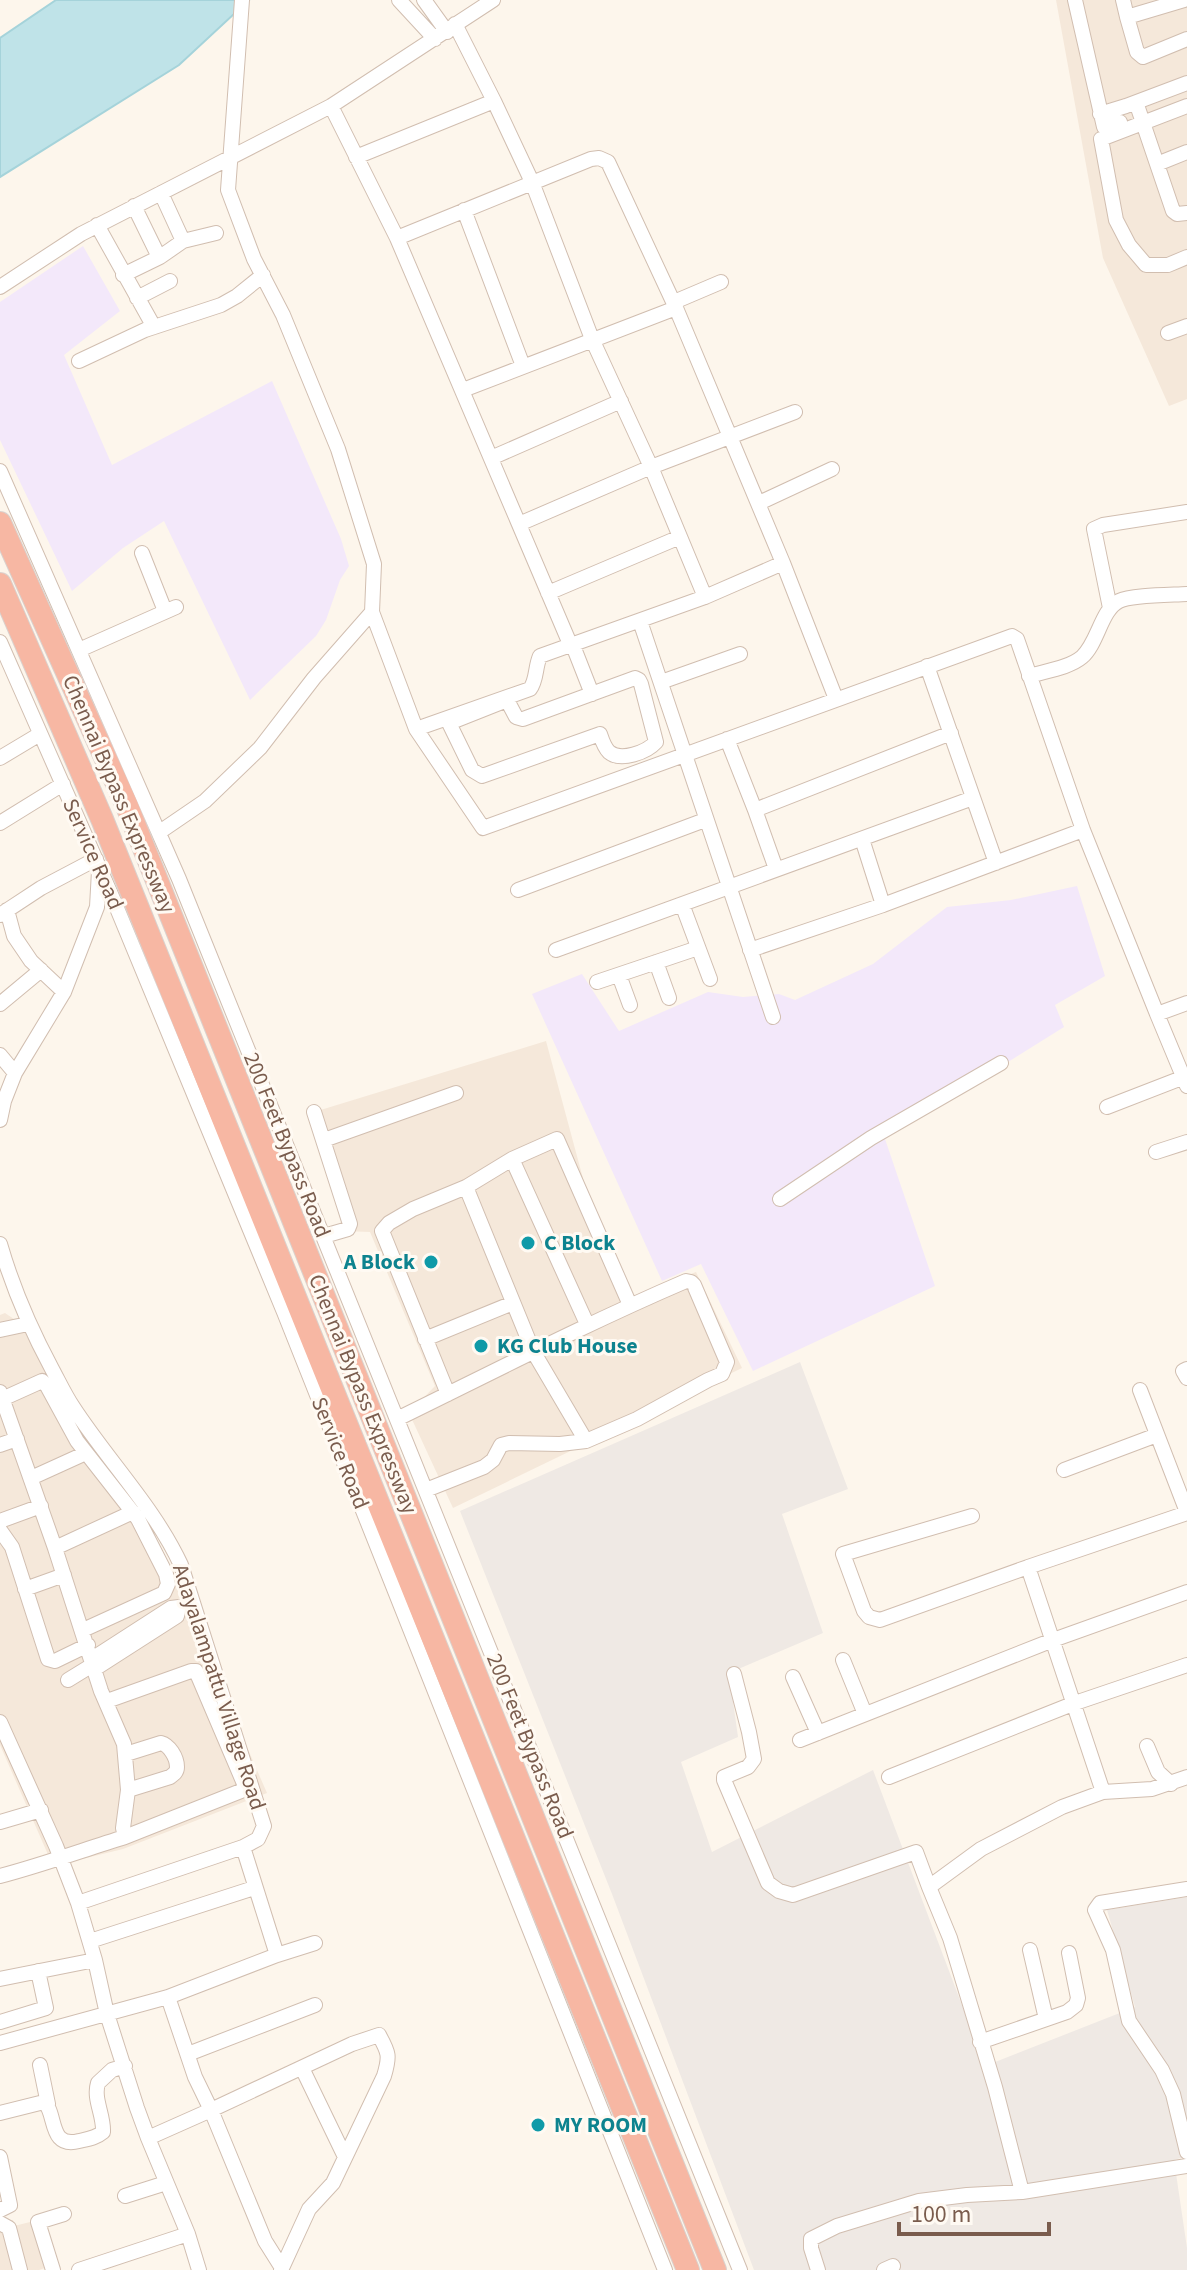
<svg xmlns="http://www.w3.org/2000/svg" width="1187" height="2270" viewBox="0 0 1187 2270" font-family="'Source Sans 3',sans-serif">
	<rect width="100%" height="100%" fill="#fdf6ec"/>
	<path fill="#f5e8da" d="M1056,0H1187V399L1169,406L1103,258Z
		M546,1041L588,1197L634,1297L696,1272L742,1368L453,1508L409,1413L435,1386L370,1232L343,1231L314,1112Z
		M5,1313L33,1332L162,1553L267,1793L123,1849L53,1866L0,1745V1315Z
		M13,2220L14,2226L34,2221L48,2267L39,2270H0V2223Z"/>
	<path fill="#efe9e4" d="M800,1362L848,1489L782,1514L823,1633L729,1673L738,1737L681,1762L712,1852L873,1770L985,2066L1135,2007L1107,1910L1187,1897V2156L1174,2160L1187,2248V2270H754L612,1894L460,1511Z"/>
	<path fill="#f3e8fa" d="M83,246L120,311L64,355L112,465L272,381L341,539L349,566L340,580L326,620L316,636L250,700L164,521L123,548L72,591L0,440V302Z
		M1077,886L1105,976L1055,1005L1064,1027L885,1139L935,1286L753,1371L701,1264L662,1281L532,994L582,974L619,1031L708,992L743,997L779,994L795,1000L873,964L947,907L1011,900Z"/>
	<path fill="#bfe3e8" stroke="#a5d3da" stroke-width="2" d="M56,0H249L179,65L0,177V38Z"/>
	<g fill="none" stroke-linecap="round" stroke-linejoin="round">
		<g stroke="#d1beb0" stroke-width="16">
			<path id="minor" d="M399,0L435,39
				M424,0L447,32
				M1075,0L1104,127L1120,122
				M1123,0L1127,17
				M1184,0L1127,17L1137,52L1143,57L1187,39
				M455,24L494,101L532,182L592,339L651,467L705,597
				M331,106L397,238L570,644
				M1187,106L1101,139L1116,220L1129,245L1146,265H1168L1187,257
				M1138,108L1157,164L1187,152
				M1100,114L1126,106L1187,83
				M356,157L494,101
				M1157,164L1173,211L1177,214L1187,213
				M161,193L183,241
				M134,206L157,253
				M464,210L523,366
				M97,225L154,327
				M397,238L591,159L599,158L608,162L676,308L783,563L836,699
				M123,275L160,257L183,241L216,233
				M0,287L81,234L331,106L493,0
				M137,298L170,281
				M674,302L721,282
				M1168,333L1187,326
				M79,361L145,330L221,305L237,296L263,275
				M463,390L676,308
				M491,458L621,401
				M0,471L179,879L740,2270
				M759,503L832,469
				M519,524L651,467L795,412
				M142,553L165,611
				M548,593L680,537
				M1110,608L1094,529L1103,525L1187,512
				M372,612L416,729L530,689C537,680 535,667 540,656L705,597L783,563
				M640,621L773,1017
				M0,642L114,901L284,1312L665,2270
				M572,643L592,694
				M79,650L176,607
				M927,666L996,863
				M1029,676C1045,671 1069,668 1082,657C1098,643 1101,610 1119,601C1131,595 1171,595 1187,594
				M635,678L639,680L641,684L656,742C647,752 621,762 609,752C604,747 602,740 600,734L482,776L472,770L449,723L507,700L516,717L523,719Z
				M661,682L740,654
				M416,729L483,828L1012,636L1017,639L1083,830L1157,1014
				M727,739L755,810
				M0,758L40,734
				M0,823L63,784
				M158,830L164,829L205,801L260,748L314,678L372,612L374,564L338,449L283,315L254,259L228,190L242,0
				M776,869L755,810L951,733
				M518,890L705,820
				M682,904L710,979
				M883,905L1083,830
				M7,910L14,936L31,961L64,992
				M0,915L41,888L96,859
				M556,950L973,798
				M750,950L883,905L862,839
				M656,962L669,998
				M619,975L630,1005
				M597,982L698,948
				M1187,1003L1157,1014L1187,1086
				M0,1004L41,970
				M0,1055L15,1073
				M1107,1107L1187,1076
				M314,1112L350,1224L348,1229L324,1236
				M0,1120L4,1101L15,1073L64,992L97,907L99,871
				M324,1140L456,1093
				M1156,1152L1187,1142
				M512,1159L587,1324
				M780,1199L871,1138L1001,1063
				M0,1244C13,1289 30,1328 52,1369C59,1382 65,1395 73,1407C108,1461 154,1507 181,1565L264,1826L258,1839L243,1847L78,1903L95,1960L107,2014L137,2108L148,2138L188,2234L199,2270
				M0,1330L28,1324
				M425,1339L513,1303
				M1187,1369L1183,1371L1187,1378
				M1140,1390L1187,1512
				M0,1392L55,1548L101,1691L124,1744L128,1790L123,1828L125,1837C83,1850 42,1865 0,1876
				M448,1394L382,1231L389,1223L413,1209L466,1187L512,1159L557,1139L630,1305
				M2,1399L42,1381L47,1386L77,1441L138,1519L166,1574L168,1584L164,1593L83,1630
				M397,1419C493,1372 588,1323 686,1281L691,1282L694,1285L727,1362L722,1374L708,1380L637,1419L586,1441L533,1351L466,1187
				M0,1445L17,1439
				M1064,1470L1157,1435
				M31,1478L86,1453
				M426,1490L484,1467L493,1460L501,1445L509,1443L560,1444L586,1441
				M972,1516L843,1554L864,1611L869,1617L880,1620L1028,1567
				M0,1521L41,1506
				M0,1530L12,1547L48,1659L55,1661L88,1645
				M55,1548L133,1512
				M25,1589L64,1575
				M92,1659L171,1608L179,1607L177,1616L96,1668
				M843,1660L865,1714
				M734,1674L749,1732L754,1759L748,1767L724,1777V1780L768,1883L779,1891L793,1895L916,1852L929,1887
				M793,1677L818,1733
				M68,1680L94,1664
				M107,1701L191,1671H196L245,1786L241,1791L125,1837
				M0,1722L56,1846L78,1903
				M800,1740L1053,1640L1187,1592
				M1147,1746L1158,1772L1171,1784
				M126,1754L161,1743C169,1745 177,1757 177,1767C177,1772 174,1774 170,1777L128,1790
				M889,1777L1075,1703L1187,1665
				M1103,1792L1152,1789L1187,1777
				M0,1822L41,1810
				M1187,1889L1100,1903L1095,1910L1113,1950L1129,2021L1162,2070L1173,2094L1187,2152
				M90,1941L254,1888
				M1030,1950L1046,2019
				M277,1955L315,1943
				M0,1979L95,1960
				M168,1997L195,2077L211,2110L352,2044L379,2035C389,2053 390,2056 384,2076L333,2183L309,2209L282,2268
				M0,2022L46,2008L38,1971
				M980,2042L1067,2012L1076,2005L1078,1998L1069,1953
				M0,2043L168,1997L277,1955L243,1847
				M188,2054L315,2005
				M40,2065L48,2104
				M302,2068L345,2157
				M0,2113L44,2102C57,2113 48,2149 79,2141C88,2139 96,2138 103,2132C104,2115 93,2099 98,2083L112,2070L125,2066
				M148,2138L211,2110L265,2241L282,2268L281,2270
				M0,2157L10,2205L0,2210
				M1022,2192L995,2087L950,1938L929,1887L981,1849L1062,1807L1103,1792L1028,1567L1187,1513
				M125,2196L166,2183
				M0,2223L9,2228L20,2270
				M53,2270L38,2222L64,2214
				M79,2270L188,2234
				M818,2270L811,2248V2239L837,2226L919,2201L967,2195L1022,2192L1187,2166
				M884,2270L893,2266"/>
		</g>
		<g stroke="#dad1cd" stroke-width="24">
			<path id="highway" d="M0,523L127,806L715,2270
				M0,584L102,819L688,2270"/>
		</g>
		<use href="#minor" stroke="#fff" stroke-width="14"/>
		<use href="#highway" stroke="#f7b7a3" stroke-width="22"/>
	</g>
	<g fill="#0f9aa8" stroke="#fffaf3" stroke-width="3">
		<circle cx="528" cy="1243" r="8"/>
		<circle cx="431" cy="1262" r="8"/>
		<circle cx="481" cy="1346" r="8"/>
		<circle cx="538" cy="2125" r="8"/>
	</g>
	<g text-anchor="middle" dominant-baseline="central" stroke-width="6" stroke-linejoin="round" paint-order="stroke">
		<g font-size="22" fill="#7a5c4d" stroke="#fffaf3">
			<text transform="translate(119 794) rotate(67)">Chennai Bypass Expressway</text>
			<text transform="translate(93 854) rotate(66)">Service Road</text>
			<text transform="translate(287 1145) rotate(68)">200 Feet Bypass Road</text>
			<text transform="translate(363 1394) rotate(68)">Chennai Bypass Expressway</text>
			<text transform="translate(340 1453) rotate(68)">Service Road</text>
			<text transform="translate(219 1687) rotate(72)">Adayalampattu Village Road</text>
			<text transform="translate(530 1746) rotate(68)">200 Feet Bypass Road</text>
		</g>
		<g font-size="22" font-weight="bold" fill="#0d838f" stroke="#fffaf3" text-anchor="start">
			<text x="544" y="1243">C Block</text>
			<text x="415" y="1262" text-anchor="end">A Block</text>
			<text x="497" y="1346">KG Club House</text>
			<text x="554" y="2125">MY ROOM</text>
		</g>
	</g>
	<path d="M899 2222v12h150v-12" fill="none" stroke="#7a5c4d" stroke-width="4"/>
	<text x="911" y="2222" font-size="24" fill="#7a5c4d" stroke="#fffaf3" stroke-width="6" paint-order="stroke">100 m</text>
</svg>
